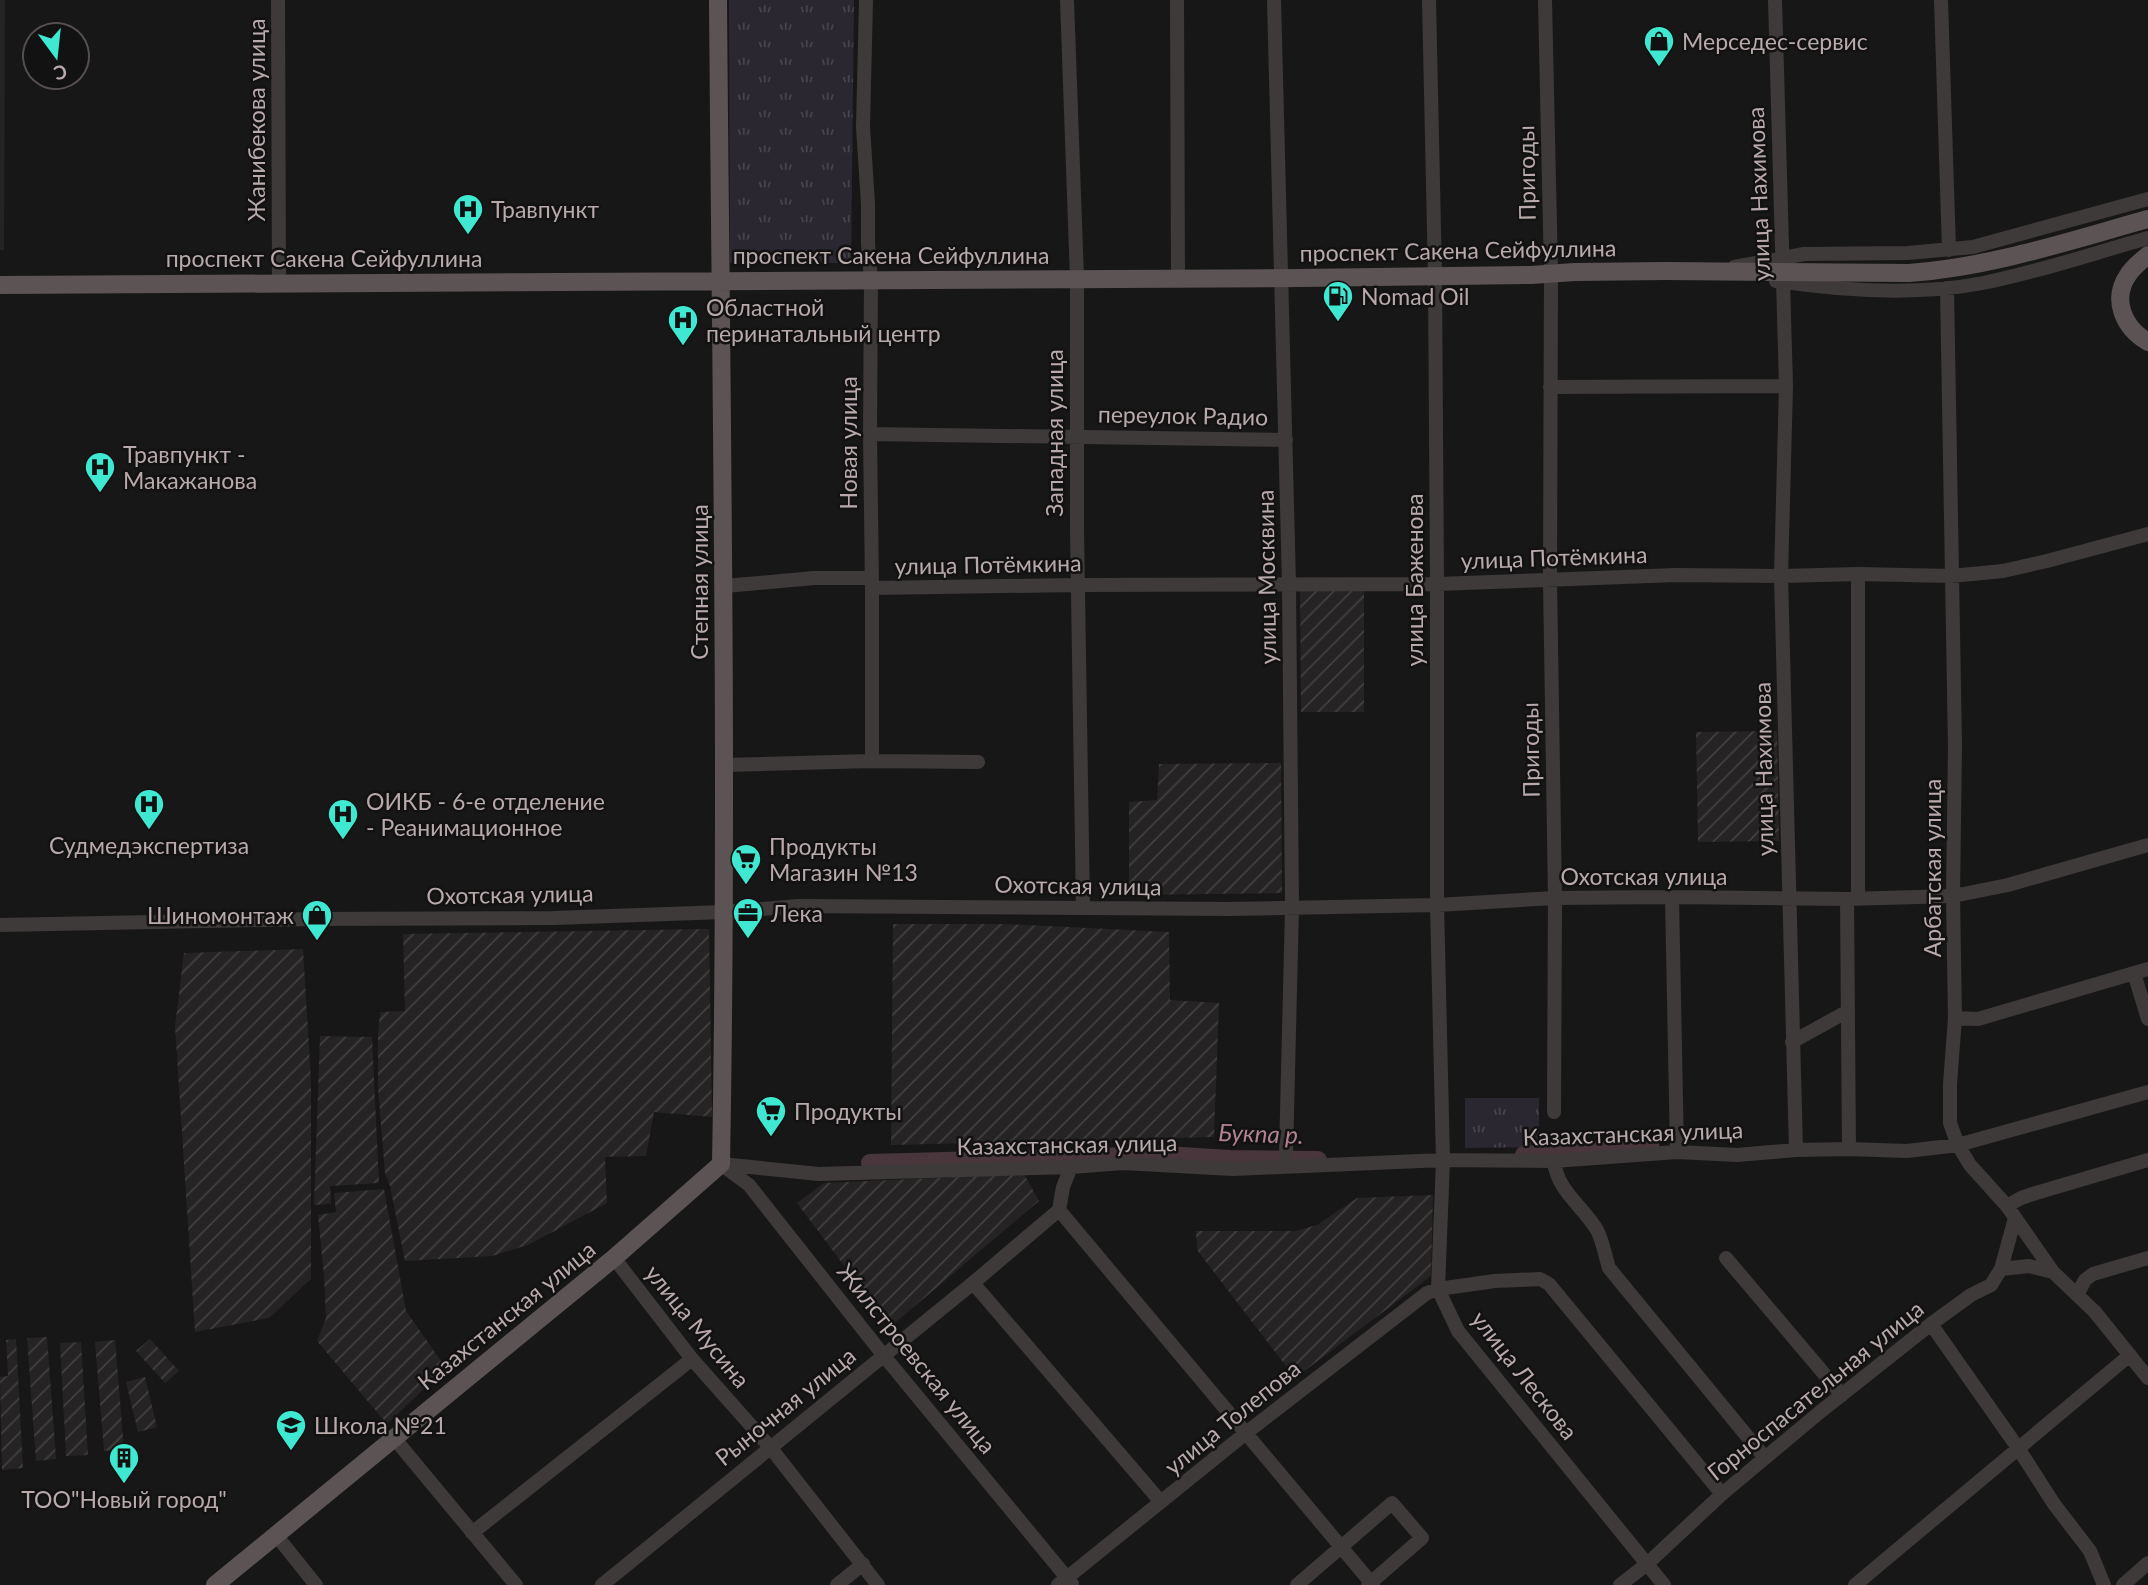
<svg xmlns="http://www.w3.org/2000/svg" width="2148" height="1585" viewBox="0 0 2148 1585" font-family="Lato,sans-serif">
	<defs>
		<pattern id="industrial-furrows" width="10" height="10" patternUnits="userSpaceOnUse" patternTransform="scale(1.75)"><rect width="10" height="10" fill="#252323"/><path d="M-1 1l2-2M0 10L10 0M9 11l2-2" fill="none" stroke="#434040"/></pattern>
		<pattern id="grass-tufts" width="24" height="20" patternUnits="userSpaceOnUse" patternTransform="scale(1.75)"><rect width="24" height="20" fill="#2a2730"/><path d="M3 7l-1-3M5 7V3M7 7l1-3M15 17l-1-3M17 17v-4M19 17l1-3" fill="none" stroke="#47444b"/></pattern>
	</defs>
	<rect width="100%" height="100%" fill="#181717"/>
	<path fill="#252323" d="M0,0H5L4,250H0Z"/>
	<path fill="url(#industrial-furrows)" d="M1300,591H1364V712H1301Z
		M1777,731L1779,841L1698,842L1696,732Z
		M1281,763L1282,893L1129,895V802L1157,800L1159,764Z
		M893,924H1004L1169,932L1170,1000L1219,1003L1214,1137L891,1145Z
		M709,929L712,1117L654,1112L646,1156L605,1157L607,1203L528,1245L492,1256L405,1261L390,1186L385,1173L378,1088V1034L380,1012L405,1011L403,934Z
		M303,949L311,1081V1279L269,1318L195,1332L175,1026L184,953Z
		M320,1036L372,1037L379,1183L330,1186L331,1204L314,1205Z
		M1024,1174L1039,1201L890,1327L797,1203L824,1183Z
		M384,1189L406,1311L446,1368L387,1424L317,1341L326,1318L324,1276L318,1215L336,1212L334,1193Z
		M1433,1195L1431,1276L1295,1378L1197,1250L1196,1231H1295L1317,1225L1357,1198Z
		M47,1337L56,1459L36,1461L27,1338Z
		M16,1339L23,1468L2,1470L0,1377L8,1376L6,1340Z
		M150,1339L179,1371L165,1383L136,1351Z
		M115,1340L124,1449L104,1451L95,1342Z
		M81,1342L88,1455L66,1456L60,1343Z
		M145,1377L157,1427L138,1432L126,1382Z"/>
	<path fill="url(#grass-tufts)" d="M729,0H854L851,263H730Z
		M1465,1098H1539V1147L1465,1148Z"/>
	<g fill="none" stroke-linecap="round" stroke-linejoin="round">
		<path stroke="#48363c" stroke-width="18" d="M1524,1155L1651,1148
			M870,1163L1166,1155L1230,1159L1318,1160"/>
		<path stroke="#3f3a3a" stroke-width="14" d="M278,0L279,282
			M866,0L863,127L868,204V243L871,280L870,434L872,588V761
			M1067,0L1077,279V530L1083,908
			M1177,0L1178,278
			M1274,0L1289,584L1292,908L1286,1154
			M1429,0L1435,276L1437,584V905L1443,1160L1438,1289L1458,1331L1664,1585
			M1545,0L1551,273L1550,580L1555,898L1554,1112
			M1775,0L1786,386L1781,576L1796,1150
			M1941,0L1949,250
			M1734,267L1804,254L1908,253L1973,247L2148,199
			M1776,281C1843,291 1916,296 1983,283C2039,272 2094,253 2148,238
			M1947,288L1955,746L1953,896L1955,1018L1950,1084V1123L1958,1145L1970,1165L2007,1206L2053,1272L2095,1312L2148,1378
			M1550,387L1786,386
			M870,434L1286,440
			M725,586L814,578H872
			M872,588L1077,585L1437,584L1676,575L1781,576L1858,574L1951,576L2003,571L2047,561L2148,534
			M724,765L872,761L978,762
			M1672,897L1677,1152
			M1858,898V574
			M1847,899L1849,1149
			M0,925L313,919L553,918L725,912L798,906L1229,909L1437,905L1555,898L1672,897L1847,899L1953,896L2008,885L2148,845
			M2134,973L2148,1019
			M1955,1018L1978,1019L2148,969
			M1792,1042L1848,1011
			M1554,1161C1557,1191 1583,1206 1597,1230C1603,1241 1605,1256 1609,1268L1765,1458
			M721,1164L819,1174L1071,1167L1123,1163L1233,1169L1443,1160L1554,1161L1677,1152L1737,1155L1796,1150L1849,1149L1907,1151L1958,1145L2148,1092
			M722,1165L749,1185L884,1356L1072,1584
			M2007,1206L2021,1198L2036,1193L2148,1160
			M1059,1210L1373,1585
			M614,1258L692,1359L770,1447L878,1585
			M1726,1258L1842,1395
			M2001,1269L2015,1218
			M973,1283L1161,1502
			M2077,1295L2085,1280L2093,1274L2148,1258
			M1931,1324L2018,1448L2054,1504L2090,1551L2104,1585
			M394,1438L516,1585
			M472,1533L692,1359
			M276,1535L316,1585
			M602,1585L973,1283L1059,1210L1063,1187L1071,1167
			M837,1585L863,1564
			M1058,1585L1246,1433L1427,1293L1438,1289L1495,1281L1540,1279L1549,1284L1722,1494
			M1297,1585L1392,1503L1422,1538L1368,1585
			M1620,1585L1647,1564L1722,1494L1820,1412L1931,1324L1971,1295L1991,1285L2001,1269L2029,1266L2053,1272
			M1855,1585L2130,1355
			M2123,1585L2148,1563"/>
		<path stroke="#5c5454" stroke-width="18" d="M2148,255C2141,261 2133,267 2128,275C2111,300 2124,328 2148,342
			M0,285L1300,278L1531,275L1575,272L1665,271L1909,273C1991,267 2069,241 2148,219
			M215,1585L614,1258L721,1164C728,776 721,388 718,0"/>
	</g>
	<defs>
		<g id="shop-pin" transform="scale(1.575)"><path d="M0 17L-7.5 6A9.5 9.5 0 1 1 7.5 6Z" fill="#3fe8d0" stroke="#131212"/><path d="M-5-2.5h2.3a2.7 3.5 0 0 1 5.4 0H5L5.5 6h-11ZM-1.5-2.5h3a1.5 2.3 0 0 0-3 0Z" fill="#111"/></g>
		<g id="hospital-pin" transform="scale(1.575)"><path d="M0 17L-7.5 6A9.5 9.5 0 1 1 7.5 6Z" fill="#3fe8d0" stroke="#131212"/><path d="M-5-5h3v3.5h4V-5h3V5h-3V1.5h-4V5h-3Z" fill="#111"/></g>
		<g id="fuel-pin" transform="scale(1.575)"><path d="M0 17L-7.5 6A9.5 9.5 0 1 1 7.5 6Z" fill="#3fe8d0" stroke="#131212"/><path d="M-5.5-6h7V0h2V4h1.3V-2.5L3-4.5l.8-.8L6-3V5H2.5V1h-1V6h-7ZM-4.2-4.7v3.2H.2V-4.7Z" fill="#111"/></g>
		<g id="supermarket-pin" transform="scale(1.575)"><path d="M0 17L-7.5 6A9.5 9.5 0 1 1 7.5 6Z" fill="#3fe8d0" stroke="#131212"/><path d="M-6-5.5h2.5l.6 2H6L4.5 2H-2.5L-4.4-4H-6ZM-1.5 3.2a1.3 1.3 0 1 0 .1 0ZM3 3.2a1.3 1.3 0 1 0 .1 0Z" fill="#111"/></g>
		<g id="office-pin" transform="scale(1.575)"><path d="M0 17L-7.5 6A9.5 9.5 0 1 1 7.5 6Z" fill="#3fe8d0" stroke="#131212"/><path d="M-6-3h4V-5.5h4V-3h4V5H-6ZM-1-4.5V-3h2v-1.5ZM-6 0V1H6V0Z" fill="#111"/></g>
		<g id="school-pin" transform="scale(1.575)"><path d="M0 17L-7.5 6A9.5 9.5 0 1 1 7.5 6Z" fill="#3fe8d0" stroke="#131212"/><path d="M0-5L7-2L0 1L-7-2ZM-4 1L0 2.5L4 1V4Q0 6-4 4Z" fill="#111"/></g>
		<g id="building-pin" transform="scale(1.575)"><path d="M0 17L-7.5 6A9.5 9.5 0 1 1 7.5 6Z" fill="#3fe8d0" stroke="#131212"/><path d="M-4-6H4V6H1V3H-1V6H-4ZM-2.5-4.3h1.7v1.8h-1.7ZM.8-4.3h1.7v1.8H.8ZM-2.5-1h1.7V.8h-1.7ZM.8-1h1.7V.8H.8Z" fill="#111"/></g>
	</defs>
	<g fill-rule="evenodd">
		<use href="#shop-pin" x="1659" y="41"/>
		<use href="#hospital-pin" x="468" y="209"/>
		<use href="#fuel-pin" x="1338" y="296"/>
		<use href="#hospital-pin" x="683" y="320"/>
		<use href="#hospital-pin" x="100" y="467"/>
		<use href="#hospital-pin" x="149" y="804"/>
		<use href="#hospital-pin" x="343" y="814"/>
		<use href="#supermarket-pin" x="746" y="859"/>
		<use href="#office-pin" x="748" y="913"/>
		<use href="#shop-pin" x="317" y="915"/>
		<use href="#supermarket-pin" x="771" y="1111"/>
		<use href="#school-pin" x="291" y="1425"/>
		<use href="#building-pin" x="124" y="1458"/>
	</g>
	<g text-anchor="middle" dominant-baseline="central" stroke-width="5" stroke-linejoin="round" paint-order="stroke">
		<g font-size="23" fill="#b8a9ab" stroke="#131212" text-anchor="start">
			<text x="1682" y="41">Мерседес-сервис</text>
			<text x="491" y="209">Травпункт</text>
			<text x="1361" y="296">Nomad Oil</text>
			<text x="706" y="307">Областной<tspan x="706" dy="26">перинатальный центр</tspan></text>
			<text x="123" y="454">Травпункт -<tspan x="123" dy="26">Макажанова</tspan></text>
			<text x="366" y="801">ОИКБ - 6-е отделение<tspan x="366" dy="26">- Реанимационное</tspan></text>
			<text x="149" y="845" text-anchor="middle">Судмедэкспертиза</text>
			<text x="769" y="846">Продукты<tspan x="769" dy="26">Магазин №13</tspan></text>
			<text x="771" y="913">Лека</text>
			<text x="294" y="915" text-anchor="end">Шиномонтаж</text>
			<text x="794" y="1111">Продукты</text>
			<text x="314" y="1425">Школа №21</text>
			<text x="124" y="1499" text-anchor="middle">ТОО"Новый город"</text>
		</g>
		<g font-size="23" fill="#b8a9ab" stroke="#131212">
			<text transform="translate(256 120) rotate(-90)">Жанибекова улица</text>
			<text transform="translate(1526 173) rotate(-91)">Пригоды</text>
			<text transform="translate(1758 194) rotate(-92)">улица Нахимова</text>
			<text transform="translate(1458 250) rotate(-1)">проспект Сакена Сейфуллина</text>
			<text x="891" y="255">проспект Сакена Сейфуллина</text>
			<text x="324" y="258">проспект Сакена Сейфуллина</text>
			<text transform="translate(1183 415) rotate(1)">переулок Радио</text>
			<text transform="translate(1054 433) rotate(-90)">Западная улица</text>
			<text transform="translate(848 443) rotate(-90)">Новая улица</text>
			<text transform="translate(1554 557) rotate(-2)">улица Потёмкина</text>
			<text transform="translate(988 564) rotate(-1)">улица Потёмкина</text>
			<text transform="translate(1266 577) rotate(-91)">улица Москвина</text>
			<text transform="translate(1414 580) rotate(-90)">улица Баженова</text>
			<text transform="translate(699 582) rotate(-90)">Степная улица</text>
			<text transform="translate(1530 750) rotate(-91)">Пригоды</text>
			<text transform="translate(1763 769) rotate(-91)">улица Нахимова</text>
			<text transform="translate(1932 868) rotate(-90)">Арбатская улица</text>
			<text x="1644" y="876">Охотская улица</text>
			<text transform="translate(1078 885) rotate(1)">Охотская улица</text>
			<text transform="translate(510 894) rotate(-1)">Охотская улица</text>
			<text transform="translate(1633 1133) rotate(-2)">Казахстанская улица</text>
			<text transform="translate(1067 1144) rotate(-1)">Казахстанская улица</text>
			<text transform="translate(506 1315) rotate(-39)">Казахстанская улица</text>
			<text transform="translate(698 1326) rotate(51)">улица Мусина</text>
			<text transform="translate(917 1358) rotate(51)">Жилстроевская улица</text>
			<text transform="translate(1525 1375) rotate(52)">улица Лескова</text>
			<text transform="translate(1815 1390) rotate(-39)">Горноспасательная улица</text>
			<text transform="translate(785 1406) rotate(-39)">Рыночная улица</text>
			<text transform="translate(1232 1417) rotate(-39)">улица Толепова</text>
		</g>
		<g font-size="24" font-style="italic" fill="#b18292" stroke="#131212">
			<text transform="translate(1261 1133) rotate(2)">Букпа р.</text>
		</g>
	</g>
	<g transform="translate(56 56) rotate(165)"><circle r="33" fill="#131212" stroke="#554e4f" stroke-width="2"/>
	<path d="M0-5L12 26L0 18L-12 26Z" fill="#3fe8d0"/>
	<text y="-10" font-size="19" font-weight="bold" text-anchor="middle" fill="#b8a9ab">С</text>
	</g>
</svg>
